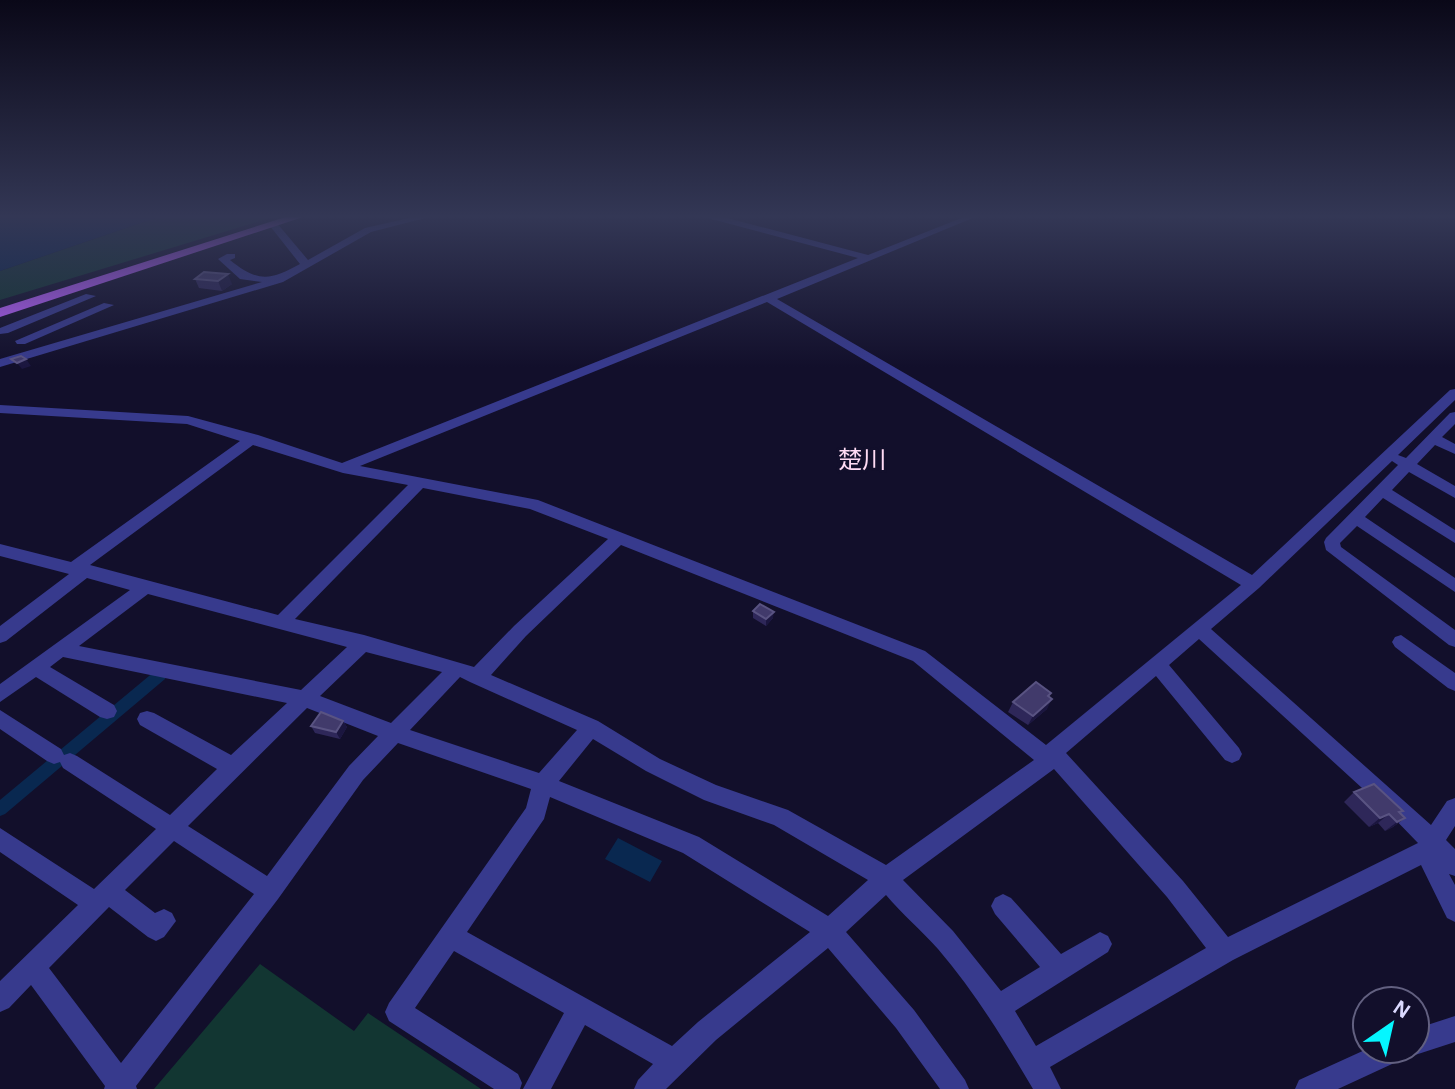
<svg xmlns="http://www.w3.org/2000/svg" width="1455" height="1089" viewBox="0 0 1455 1089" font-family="'Alegreya Sans','Noto Sans JP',sans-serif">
	<rect width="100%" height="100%" fill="#120f2b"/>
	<path fill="#123632" d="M164,215H280L0,300V271Z
		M260,964L354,1031L368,1013L481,1089H154Z"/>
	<path fill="#092850" d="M0,215H164L0,271Z
		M618,838L662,861L650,882L605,859Z"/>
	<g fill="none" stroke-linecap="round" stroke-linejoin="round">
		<path fill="#092850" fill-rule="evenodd" d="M160,670L165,671L166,675L165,679L5,814L0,816V800L155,671Z"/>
		<path fill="#373a8d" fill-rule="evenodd" d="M422,215H437L371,232L283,282L0,367V359L262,282L240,279L218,259L227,254H235V258L230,260C258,283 271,280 300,264L270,226V222H276L308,260L365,228Z
			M703,215H716L868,255L969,215H980L777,299L1252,575L1450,390L1455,389V400L1398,455L1406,458L1450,413L1455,412V424L1442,437L1455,444V454L1435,445L1417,464L1455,486V498L1409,472L1392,490L1455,530V543L1383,498L1365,517L1455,578V592L1357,526L1340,543L1341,547L1455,630V647L1449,645L1326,550L1324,542L1326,538L1398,465L1392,461L1259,588L1211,629L1431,825L1447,801L1455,798V826L1446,840L1455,849V876L1449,874L1455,885V922L1447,918L1421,865L1233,960L1050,1067L1061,1089H1033C1004,1040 975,992 938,949C921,930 902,914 886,895L846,932L914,1010L965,1080L969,1089H940L896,1028L828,948L716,1040L666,1089H634L638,1080L653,1064L585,1025L551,1089H523L564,1013L454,951L415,1008L518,1074L522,1083L520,1089H494L389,1021L385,1012L389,1003L526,808L531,789L398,743L363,780L278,899L136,1086L137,1089H104L105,1086L31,985L9,1008L0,1012V981L78,905L0,852V828L94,889L156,829L63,768L60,762L54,764L47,761L0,729V710L61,749L64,755L70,753L77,756L170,815L217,769L140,725L137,719L140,713L147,711L154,713L231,755L287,703L63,657L50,667L114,705L117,711L114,717L107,719L100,717L36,677L0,702V684L130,590L87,578L6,641L0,643V626L69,574L0,556V544L71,562L240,441L187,424L0,413V405L188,416L258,435L342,463L858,258L704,217ZM767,302L1241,585L1046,745L925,651L538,500L360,466ZM253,445L343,473L408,485L278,615L90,565ZM423,488L530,509L608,539L514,626L474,667L364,635L295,619ZM621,545L913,661L1034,760L886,865L788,810L716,785L660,759L598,721L491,675L526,636ZM148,594L347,647L301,690L79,646ZM1199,639L1385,809L1418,843L1228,937L1183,881L1066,753L1156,676L1225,760L1232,763L1239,760L1242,754L1239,748L1169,665ZM366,652L442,672L391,723L320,696ZM460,677L470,682L577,730L539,773L410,730ZM307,708L378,736L349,766L267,876L188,826ZM593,739L646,771L704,800L774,825L868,880L828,916L699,837L559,781ZM1054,769L1167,897L1206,948L1036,1046L1015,1011L1108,952L1112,944L1108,936L1100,932L1061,954L1011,898L1003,894L995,898L991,906L995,914L1040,967L1001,991L953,931L903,880ZM550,797L683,853L810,932L698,1022L672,1046L467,932L544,819ZM174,841L254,894L121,1063L49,968L109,907L148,937L156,941L164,937L176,921L172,913L164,909L155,913L125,890Z
			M86,294L96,296L8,333L0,334V328Z
			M104,303L114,305L25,344H17L15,341Z
			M1401,635L1455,673V691L1448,688L1395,647L1392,642L1395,637Z
			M1455,1016V1042L1415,1055L1408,1052L1405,1058L1338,1089H1295L1299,1080L1367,1049H1415V1029Z"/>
		<path fill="#b960ff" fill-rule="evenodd" d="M292,215H309L0,317V308Z"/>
	</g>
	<path fill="#2e2759" d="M204,272L232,284L222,291L199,288L195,279Z
		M753,611L773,618L766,626L753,618Z
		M1049,697L1047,709L1028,725L1008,712L1013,702Z
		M343,721L347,727L340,739L315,733L311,726Z
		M1354,792L1403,811L1400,813L1405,818L1393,827L1385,831L1378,823L1369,827L1344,802Z"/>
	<path fill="#1b163f" d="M228,274L232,284L222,291L218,281Z
		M26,359L31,366L22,369L17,363Z
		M774,612L773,618L766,626V619Z
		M1052,699L1047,709L1028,725L1033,716Z
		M343,721L347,727L340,739L336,732Z
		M1389,814L1378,823L1369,827L1380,818Z
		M1405,818L1393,827L1385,831L1397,822Z"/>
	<path fill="#413a6b" stroke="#595382" stroke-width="2" d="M204,272L228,274L218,281L195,279Z
		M21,356L26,359L17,363L11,359Z
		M760,604L774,612L766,619L753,611Z
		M1036,682L1051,693L1048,696L1052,699L1033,716L1013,702Z
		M321,712L343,721L336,732L311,726Z
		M1374,784L1403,811L1399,812L1405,818L1397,822L1389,814L1380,818L1354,792Z"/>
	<linearGradient id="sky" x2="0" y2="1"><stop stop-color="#0a0818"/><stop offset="0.59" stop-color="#333755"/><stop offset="1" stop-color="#333755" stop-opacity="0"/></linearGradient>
	<rect width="1455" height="367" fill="url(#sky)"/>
	<g text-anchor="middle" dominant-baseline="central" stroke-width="6" stroke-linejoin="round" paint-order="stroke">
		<g font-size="24" fill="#ffdbf4" stroke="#120f2b">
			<text x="862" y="461">楚川</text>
		</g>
	</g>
	<g transform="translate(1391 1025) rotate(34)"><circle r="38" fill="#120f2b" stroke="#626080" stroke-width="2"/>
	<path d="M0-6L14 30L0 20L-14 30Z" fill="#05f6ff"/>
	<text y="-12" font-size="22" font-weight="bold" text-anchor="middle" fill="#dbd9ff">N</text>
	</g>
</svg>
